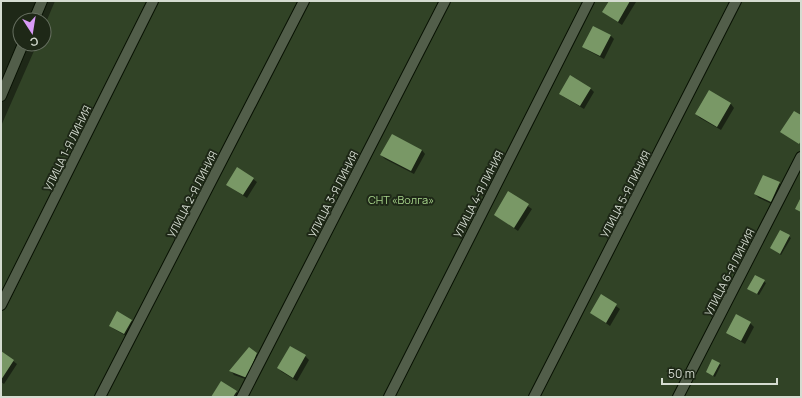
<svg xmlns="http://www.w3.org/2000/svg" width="802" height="398" viewBox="0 0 802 398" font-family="Manrope,sans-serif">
	<rect width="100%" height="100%" fill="#1e2817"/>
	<path fill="#314326" d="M55,1H801V397H1V126L37,44H44V27Z"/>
	<path fill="#0007" d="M610,1L636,2L622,25L603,12Z
		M610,35L614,39L604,59L587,50L583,46Z
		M590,88L594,92L584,109L564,97L560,94Z
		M709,92L731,104L734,108L721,130L700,118L696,114Z
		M422,150L425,154L414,174L385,159L381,155Z
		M253,179L257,182L247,198L227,185Z
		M779,183L783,187L774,205L759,198L755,194Z
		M509,193L532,209L518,231L495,215Z
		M781,231L791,238L781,255L771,248Z
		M756,276L766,283L759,295L750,290Z
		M602,296L620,309L610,326L591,313Z
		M131,321L135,324L128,337L114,329L110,326Z
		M750,323L754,327L745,344L731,336L727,332Z
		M290,347L305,356L309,360L297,381L282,372L278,368Z
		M1,352L17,364L4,384L1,382Z
		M256,354L260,358L251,381L234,375L231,371Z
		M719,364L721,365L715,377L708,373Z
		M236,392L240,396L239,397H213Z"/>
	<path fill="#799866" d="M609,1H630L618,22L602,12Z
		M593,26L611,35L600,56L582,47Z
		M570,75L591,88L580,106L559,94Z
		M709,90L731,103L717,127L695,114Z
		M794,111L801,115V141L799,144L780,132Z
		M392,134L422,150L411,171L380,155Z
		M237,167L254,178L243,195L226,185Z
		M763,175L780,182L771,202L754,194Z
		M508,191L529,204L514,228L494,215Z
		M801,197V212L795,209Z
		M780,230L790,235L780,254L770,248Z
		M755,275L765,280L757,294L747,289Z
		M601,294L617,304L606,323L590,313Z
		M117,311L132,320L124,334L109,326Z
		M736,314L751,322L741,341L726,333Z
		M290,346L306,355L293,378L277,368Z
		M249,347L257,353L247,378L229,371Z
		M1,351L14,360L1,380Z
		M712,359L720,363L713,376L706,372Z
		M221,381L237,391L233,397H211Z"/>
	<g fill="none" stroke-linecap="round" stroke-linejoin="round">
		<g stroke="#081103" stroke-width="12">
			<path id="minor" d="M34,20L42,1
				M1,96L23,44
				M1,305L153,1
				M100,397L304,1
				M242,397L445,1
				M389,397L589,1
				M534,397L736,1
				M678,397L801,157"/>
		</g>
		<use href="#minor" stroke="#525e4a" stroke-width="10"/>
	</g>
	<g text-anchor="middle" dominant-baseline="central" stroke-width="4" stroke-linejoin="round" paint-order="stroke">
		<g font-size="11" fill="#d5dcd1" stroke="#1e2817">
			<text transform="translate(67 148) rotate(-64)">УЛИЦА 1-Я ЛИНИЯ</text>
			<text transform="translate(192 194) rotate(-63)">УЛИЦА 2-Я ЛИНИЯ</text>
			<text transform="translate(333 194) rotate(-63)">УЛИЦА 3-Я ЛИНИЯ</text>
			<text transform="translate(478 194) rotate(-63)">УЛИЦА 4-Я ЛИНИЯ</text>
			<text transform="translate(625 194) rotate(-63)">УЛИЦА 5-Я ЛИНИЯ</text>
			<text transform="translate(729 272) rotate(-63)">УЛИЦА 6-Я ЛИНИЯ</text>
		</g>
		<g font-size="11" fill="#a7d48b" stroke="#1e2817">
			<text x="401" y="199">СНТ «Волга»</text>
		</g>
	</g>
	<rect width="802" height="398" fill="none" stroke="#d5dcd1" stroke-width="4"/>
	<g transform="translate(32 32) rotate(168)"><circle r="19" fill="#1e2817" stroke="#677061"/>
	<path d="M0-3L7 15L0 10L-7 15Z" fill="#d99af7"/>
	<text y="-6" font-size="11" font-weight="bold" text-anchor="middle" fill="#d5dcd1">С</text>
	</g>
	<path d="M662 378v6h115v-6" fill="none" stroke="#d5dcd1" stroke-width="2"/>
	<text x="668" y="378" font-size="12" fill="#d5dcd1" stroke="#1e2817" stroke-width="3" paint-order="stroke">50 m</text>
</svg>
